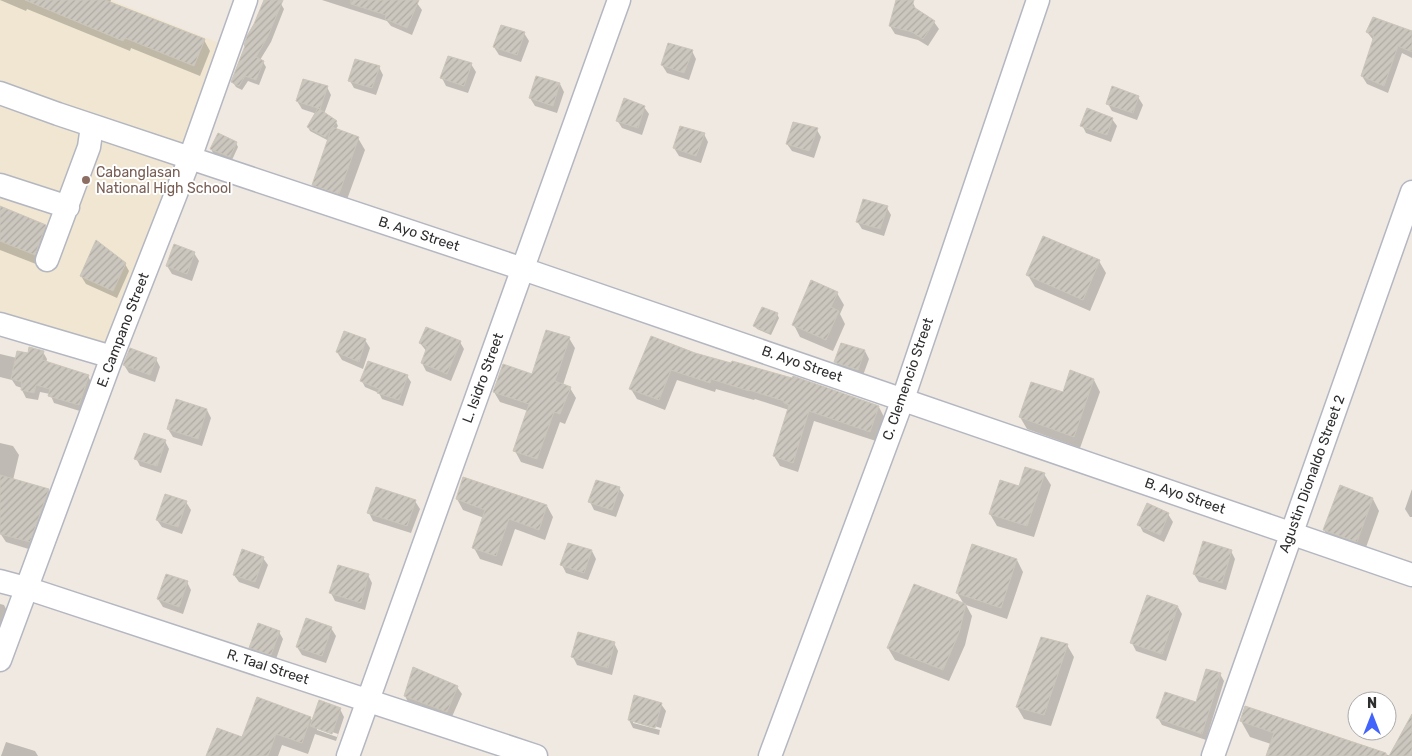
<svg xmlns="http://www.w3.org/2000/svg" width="1412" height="756" viewBox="0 0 1412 756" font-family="Rubik,sans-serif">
	<defs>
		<pattern id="building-hatch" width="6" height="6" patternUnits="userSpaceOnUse" patternTransform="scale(1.25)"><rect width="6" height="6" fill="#cbc7bf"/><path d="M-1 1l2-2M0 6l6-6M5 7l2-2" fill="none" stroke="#afaba4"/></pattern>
	</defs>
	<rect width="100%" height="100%" fill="#efe9e1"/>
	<path fill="#f0e6d1" d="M0,0H111L224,45L106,346L0,314Z"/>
	<path fill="#0003" fill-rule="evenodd" d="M0,0H111L110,3L130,12L131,10L204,40L210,51L200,76L131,48L130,51L27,9L26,11Z
		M265,0H272L281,4L284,9L271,42L260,60L263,62L266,67L259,85L248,81L242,90L236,87L232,81Z
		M322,0H407L417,3L422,10L412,35L391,26L387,21Z
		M897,0L913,3L917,11L934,22L939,29L928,46L918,40L895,34L890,26Z
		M1367,32L1412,33V58L1402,53L1388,93L1367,84L1362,76L1374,41Z
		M524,33L529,41L521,62L499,55L494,47Z
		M692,51L696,59L689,80L667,73L662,65Z
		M471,64L476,72L468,93L446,86L442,78Z
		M379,67L383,75L376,95L354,88L350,81Z
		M537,78L560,84L564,92L557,113L535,106L530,98Z
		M327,87L331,95L324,114L336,122L338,126L335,130L358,138L365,150L345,205L320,196L313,185L329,141L310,131L308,127L317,114L302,109L297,101Z
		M1138,97L1143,105L1137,120L1112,111L1108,104Z
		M644,107L649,114L642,135L622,128L617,120Z
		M1112,119L1117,126L1111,142L1086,133L1082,125Z
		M817,130L821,137L814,158L792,151L787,144Z
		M704,134L708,142L701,163L679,156L674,148Z
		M236,143L238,147L232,160L213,153L211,149Z
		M0,208L45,226L52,237L41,266L0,250Z
		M887,208L891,215L884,236L862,229L857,221Z
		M194,253L199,261L192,281L172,274L167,266Z
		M1099,261L1106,273L1090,311L1035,287L1028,275Z
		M125,264L129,271L117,298L86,284L81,276Z
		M837,293L844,305L840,314L845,324L833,351L800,337L794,325Z
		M777,314L779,318L771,335L757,329L755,326Z
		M569,338L575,348L563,385L570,388L576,398L565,424L560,422L543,469L521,462L515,451L528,411L500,402L494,392L532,375Z
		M365,340L370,348L363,369L342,360L337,352Z
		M460,342L464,349L451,381L426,371L422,363L427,352L420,343Z
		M865,351L869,359L862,378L840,370L836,362Z
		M43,352L47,359L46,363L88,376L92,384L83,412L54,403L50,394L40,392L38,400L26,398L22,390V388L16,386L12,380L0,377V354L17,358Z
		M695,354L793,380L879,407L884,417L876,441L814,421L798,472L780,466L774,456L789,410L755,399L754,400L716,389L715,392L677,380L665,410L637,399L631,389Z
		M156,359L160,367L155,382L129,373L124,365Z
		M407,376L411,382L403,406L382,399L379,393L365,387L362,381Z
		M1094,380L1100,392L1080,448L1027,429L1020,417L1063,394Z
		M207,410L211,418L202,446L173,437L168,429Z
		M165,441L169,449L161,473L140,466L136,458Z
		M0,443L13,446L19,455L13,480L48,490L54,499L35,551L6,542L0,533Z
		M1044,474L1051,485L1034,537L997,526L990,514L1020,488Z
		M619,488L624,495L616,517L594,510L590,502Z
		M1412,489V517H1410L1405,509Z
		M457,499L547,506L553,517L545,540L515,529L502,566L480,559L474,548L484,518L463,510Z
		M1373,499L1379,511L1364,553L1331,542L1324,530Z
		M415,501L420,509L411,533L373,521L369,513Z
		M186,502L191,510L182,534L162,527L157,520Z
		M1148,505L1168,514L1173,522L1164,542L1143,532L1139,524Z
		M569,545L592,551L596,559L588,580L566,573L562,565Z
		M1231,551L1235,559L1226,590L1199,582L1194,574Z
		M263,558L268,565L259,589L239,582L234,575Z
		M1017,560L1023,572L1007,619L966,605L972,616L965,645L949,681L895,660L888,648L964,604L957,593Z
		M368,575L372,583L365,610L335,601L331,593Z
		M187,582L191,590L183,614L163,607L158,599Z
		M0,604L4,605L8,613L0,635Z
		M1178,607L1182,614L1166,661L1136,651L1132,643Z
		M331,628L336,636L326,663L302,655L297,647Z
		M279,632L283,639L275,662L255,655L250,647Z
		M614,643L618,651L612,675L577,665L573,657Z
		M1067,645L1074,657L1051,726L1024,719L1017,707Z
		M1220,674L1224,681L1206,740L1162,725L1158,718L1197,704Z
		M457,687L462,694L451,719L409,704L405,696Z
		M661,704L666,711L661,728L633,720V723L660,730L659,735L633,728L629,720Z
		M1246,707L1391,756H1267L1271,744L1250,737L1241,721Z
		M340,709L344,717L336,741L315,734L308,754L282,745L278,756H208L242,738L310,718L313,721ZM317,727L338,734L337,737L317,730Z
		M6,742L35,751L38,756H1Z"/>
	<path fill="url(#building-hatch)" stroke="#cbc5ba" d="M25,0H105L205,39L194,66L125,38L123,41Z
		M264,0H283L268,36L256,57L264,61L256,80L245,76L239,86L231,82L245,46L244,45L247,36L254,24Z
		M351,0H419L407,28L385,19L386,15L351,4Z
		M896,0H914L912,6L935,21L923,39L912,32L889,26Z
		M1373,17L1412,31V52L1398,46L1384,86L1361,76L1374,36L1366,32Z
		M501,25L525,32L517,55L493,47Z
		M668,43L693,50L684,73L661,65Z
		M448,56L472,63L464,86L440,78Z
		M355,59L380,66L372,88L348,81Z
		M536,76L560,83L553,106L529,98Z
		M303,79L328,86L320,109L296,101Z
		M1112,86L1139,96L1133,113L1106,104Z
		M624,98L645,106L638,128L616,121Z
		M318,108L337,121L325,137L307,127Z
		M1087,108L1113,118L1107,135L1080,126Z
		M793,122L818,128L809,151L786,144Z
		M680,126L705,133L696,156L673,148Z
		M332,127L359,137L339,194L312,185Z
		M218,133L237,142L230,157L210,149Z
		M863,199L888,206L880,229L856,222Z
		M0,206L46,225L35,255L0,241Z
		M1043,236L1100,260L1083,300L1026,275Z
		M96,240L126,263L113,291L80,276Z
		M174,244L195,252L187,274L166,266Z
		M811,280L838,292L831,307L839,311L826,340L792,325Z
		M762,307L778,313L769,333L753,326Z
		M426,327L461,341L447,374L421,363L427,347L419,343Z
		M546,330L570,337L555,381L571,387L560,414L554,412L537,459L513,451L529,404L493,392L503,364L532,374Z
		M344,331L366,339L359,362L336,352Z
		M651,336L695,353L731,363L732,361L792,378L793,376L879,406L870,432L809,411L793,463L773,456L789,405L784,403V401L749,390V391L711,379L710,383L671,370L659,400L629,389Z
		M841,343L865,350L858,370L834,362Z
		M29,347L44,351L42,360L89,375L79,405L48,396L50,389L36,385L34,393L21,390L22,382L11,379L17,351L28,353Z
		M130,348L157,358L150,375L123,365Z
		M368,361L408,375L399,400L377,393L379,389L360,381Z
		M1070,370L1094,379L1074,437L1019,417L1031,382L1063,392Z
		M176,399L207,409L198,439L167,429Z
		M144,433L166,440L157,466L134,459Z
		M1025,467L1045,473L1027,526L989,514L1000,480L1019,486Z
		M0,475L49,489L30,542L0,534Z
		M463,477L547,505L539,530L509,519L496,556L472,548L485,510L456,499Z
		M596,480L620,487L612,510L588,502Z
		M1340,485L1373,498L1357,542L1323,530Z
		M376,487L416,500L407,526L367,513Z
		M165,494L187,501L178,527L156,520Z
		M1147,503L1169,513L1160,535L1137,525Z
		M1203,541L1232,550L1222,583L1193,574Z
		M568,543L592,550L584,573L560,565Z
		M972,544L1017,559L1001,608L956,593Z
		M242,549L264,557L255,582L233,575Z
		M338,565L369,574L361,603L329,593Z
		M166,574L188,581L179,607L157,599Z
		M914,584L966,604L959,633L943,670L887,648Z
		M1147,595L1178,606L1162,654L1130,643Z
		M306,618L332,627L322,656L296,647Z
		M258,623L280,631L271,655L249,648Z
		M578,632L615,642L608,668L571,657Z
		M1041,637L1068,644L1044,715L1016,707Z
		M413,667L458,686L447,712L404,696Z
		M1206,669L1221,673L1202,734L1156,718L1165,692L1196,702Z
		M634,695L662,703L655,728L628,720Z
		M257,697L311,717L302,743L276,734L268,756H206L217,728L242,737Z
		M319,700L341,708L332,734L310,726Z
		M1245,706L1386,753V756H1266L1274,733L1240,721Z
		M1412,714V756H1389Z"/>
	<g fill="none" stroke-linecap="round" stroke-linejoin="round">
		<g stroke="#b4b7c1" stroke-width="25">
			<path id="minor" d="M0,93L58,114L523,269L1412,575
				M0,185L68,207
				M47,260L89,147L92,126
				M0,324L112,357
				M0,581L26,588L536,756
				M0,660L112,357L190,158L246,0
				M348,756L619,0
				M770,756L903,399L1038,0
				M1213,756L1412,192"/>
		</g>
		<use href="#minor" stroke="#fff" stroke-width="22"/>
	</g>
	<circle fill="#8d6e63" stroke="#fff" stroke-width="2" cx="86" cy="180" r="5"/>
	<g text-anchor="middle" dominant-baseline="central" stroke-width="4" stroke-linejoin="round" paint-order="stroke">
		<g font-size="14" fill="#785e54" stroke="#fff" text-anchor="start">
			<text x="96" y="172">Cabanglasan<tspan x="96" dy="16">National High School</tspan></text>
		</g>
		<g font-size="14" fill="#2e2e2e" stroke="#fff">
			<text transform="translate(419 234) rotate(18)">B. Ayo Street</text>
			<text transform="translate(123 330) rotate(-69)">E. Campano Street</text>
			<text transform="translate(802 364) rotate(19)">B. Ayo Street</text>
			<text transform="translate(483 378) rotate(-70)">L. Isidro Street</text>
			<text transform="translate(908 379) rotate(-71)">C. Clemencio Street</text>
			<text transform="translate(1312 474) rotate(-70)">Agustin Dionaldo Street 2</text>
			<text transform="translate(1185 496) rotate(19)">B. Ayo Street</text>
			<text transform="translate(268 667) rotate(18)">R. Taal Street</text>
		</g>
	</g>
	<g transform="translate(1372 716)"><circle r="24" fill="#ffffff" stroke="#ababab"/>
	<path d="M0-4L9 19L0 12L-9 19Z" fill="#4264fb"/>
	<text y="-8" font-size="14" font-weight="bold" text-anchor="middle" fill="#2e2e2e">N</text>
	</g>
</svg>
